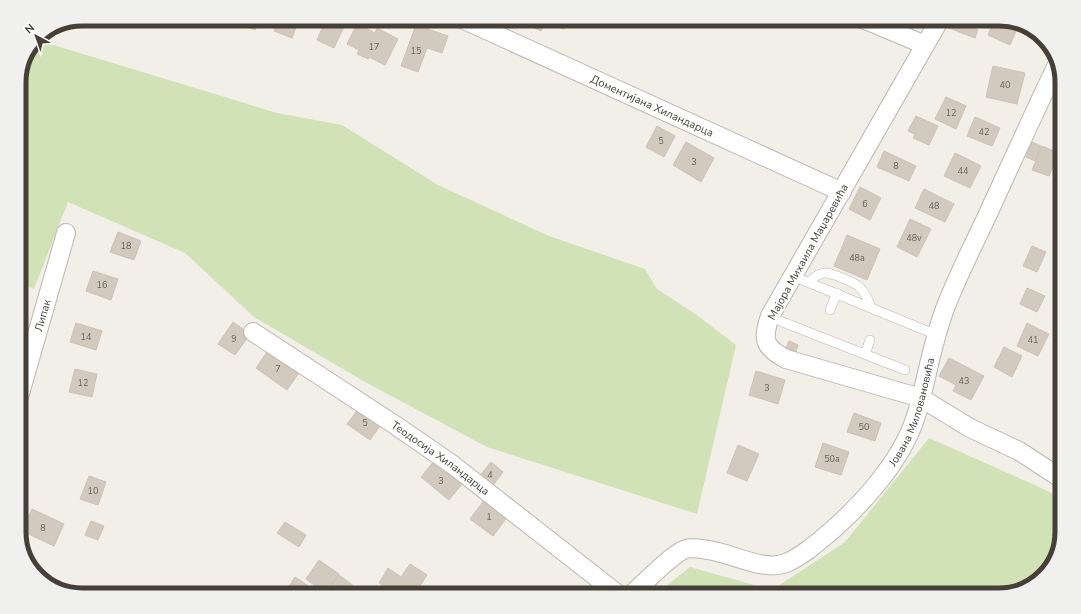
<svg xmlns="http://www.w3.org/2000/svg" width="1081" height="614" viewBox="0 0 1081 614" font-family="'Nunito Sans',sans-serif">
	<rect width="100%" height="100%" fill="#f2efe9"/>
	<path fill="#d1e2b6" d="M37,40L277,113L342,125L438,185L549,236L645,269L657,289L694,313L736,345L697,514L487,447L365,382L254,317L185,253L68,202L34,289L19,283V78Z
		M929,438L1037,486L1062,498V532L1054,563L1031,586L999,595H655L690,567L772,590L845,542Z"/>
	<path fill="#d3cabf" stroke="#cdc1b3" d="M232,19H260L255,30L231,20Z
		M279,19H299L292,38L274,31Z
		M326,19L347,20L334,48L317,40Z
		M517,19H546L541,31L517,20Z
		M546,19H568L564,29L545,22Z
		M995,19L1019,24L1010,45L988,35Z
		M953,20L978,30L975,38L949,28Z
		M357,24L375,33L377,28L398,39L385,65L369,57L368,59L357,54L359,50L347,44Z
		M416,25L448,36L442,53L427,48L418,72L401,66Z
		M993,66L1025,73L1017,104L986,97Z
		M1060,91L1062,92V105L1056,103Z
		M946,97L966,106L956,129L935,119Z
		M916,116L938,126L929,145L913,138L915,134L908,131Z
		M975,117L1000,128L992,146L967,136Z
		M657,126L675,136L664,157L646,147Z
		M686,142L714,158L701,182L673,165Z
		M1032,142L1041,146L1035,161L1026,157Z
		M1042,146L1059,153L1049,176L1032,170Z
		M884,151L916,166L909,181L877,167Z
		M955,153L981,166L970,188L944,176Z
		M860,187L881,198L870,220L849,209Z
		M924,189L954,204L945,222L915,208Z
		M910,219L931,229L917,257L897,247Z
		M118,232L141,241L134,260L110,252Z
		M847,235L880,249L867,280L834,266Z
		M1032,246L1046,252L1037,272L1023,266Z
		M93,271L118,279L111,300L86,291Z
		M1027,288L1045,296L1037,312L1020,304Z
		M233,322L250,334L235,355L218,344Z
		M76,323L102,331L96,350L70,342Z
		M1027,323L1049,334L1038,356L1017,346Z
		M789,341L798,345L796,352L786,348Z
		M1004,347L1022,356L1012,377L994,367Z
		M269,349L301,370L287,390L256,368Z
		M949,358L984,376L971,400L953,391L956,385L939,376Z
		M75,369L97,374L92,397L69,392Z
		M756,371L785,380L778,404L749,395Z
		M360,407L383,422L370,440L347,424Z
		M854,413L881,423L875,441L847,432Z
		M823,443L849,452L841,475L815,467Z
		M738,445L759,454L747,481L727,473Z
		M434,461L462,484L449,500L421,477Z
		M491,462L503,472L491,488L478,478Z
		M89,476L106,482L98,505L80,499Z
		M485,499L508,516L493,536L470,519Z
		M32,509L64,524L54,546L22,531Z
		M91,521L104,526L98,540L85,535Z
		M285,522L306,535L299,547L277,533Z
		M319,560L339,574L325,593L306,579Z
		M410,564L427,575L414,595H409L396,587L393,592L379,583L388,568L401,577Z
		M339,575L355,587L349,595H329L326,593Z
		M295,577L313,589L309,595H283Z"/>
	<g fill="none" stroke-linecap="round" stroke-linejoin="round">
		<g stroke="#bdb6ac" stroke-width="10">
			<path id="lane" d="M800,279L937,335
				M809,282C813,278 819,273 825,273C832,273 853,282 858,286C865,291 868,300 871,307
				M830,310L837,293
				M780,321L905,370
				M865,354L870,340"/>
		</g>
		<g stroke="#bdb6ac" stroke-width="20">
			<g id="street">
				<path id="s1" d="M462,19L842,192"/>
				<path d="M863,19L925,45"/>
				<path d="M940,19L770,316C762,340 764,347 786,359L921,398L970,428L1019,451L1062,479"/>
				<path id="s2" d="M253,332L395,425L453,465L619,595"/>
				<path id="s3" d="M19,397L66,233"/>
				<path id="s4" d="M631,595C643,584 673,553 686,549C693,547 701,549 708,550C732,553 763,572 786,563C794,560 801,555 808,550C850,518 900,467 916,416C927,380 932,341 946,306C958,275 973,246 987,216C1010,166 1033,115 1057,65"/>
			</g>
		</g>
		<use href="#lane" stroke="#fff" stroke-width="9"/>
		<use href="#street" stroke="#fff" stroke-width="18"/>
	</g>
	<g text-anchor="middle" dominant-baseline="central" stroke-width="4" stroke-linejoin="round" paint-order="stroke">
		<g font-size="9" fill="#68625a">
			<text x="374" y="47">17</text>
			<text x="416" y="51">15</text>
			<text x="1005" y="85">40</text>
			<text x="951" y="113">12</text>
			<text x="984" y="132">42</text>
			<text x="661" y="141">5</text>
			<text x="694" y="162">3</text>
			<text x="896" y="166">8</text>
			<text x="963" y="171">44</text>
			<text x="865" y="204">6</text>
			<text x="934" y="206">48</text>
			<text x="914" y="238">48v</text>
			<text x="126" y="246">18</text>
			<text x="857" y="258">48a</text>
			<text x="102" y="285">16</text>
			<text x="86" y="337">14</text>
			<text x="234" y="339">9</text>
			<text x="1033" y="340">41</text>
			<text x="278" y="369">7</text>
			<text x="964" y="381">43</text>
			<text x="83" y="383">12</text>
			<text x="767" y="388">3</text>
			<text x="365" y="423">5</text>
			<text x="864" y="427">50</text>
			<text x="832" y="459">50a</text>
			<text x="490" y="475">4</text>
			<text x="441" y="481">3</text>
			<text x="93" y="491">10</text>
			<text x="489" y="517">1</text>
			<text x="43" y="528">8</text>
		</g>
		<g font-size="11" fill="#453f38" stroke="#fff">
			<text stroke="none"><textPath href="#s1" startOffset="209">Доментијана Хиландарца</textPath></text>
			<text transform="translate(808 252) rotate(-61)">Мајора Михаила Маџаревића</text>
			<text stroke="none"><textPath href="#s3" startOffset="85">Липак</textPath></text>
			<text stroke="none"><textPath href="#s4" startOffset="377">Јована Миловановића</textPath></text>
			<text stroke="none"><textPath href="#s2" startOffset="226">Теодосија Хиландарца</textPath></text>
		</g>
	</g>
	<path d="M0 0H1081V614H0ZM82 26H999A56 56 0 0 1 1055 82V532A56 56 0 0 1 999 588H82A56 56 0 0 1 26 532V82A56 56 0 0 1 82 26Z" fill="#f0f0ef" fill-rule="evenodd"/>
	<path fill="none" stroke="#453f38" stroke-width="5" d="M82 26H999A56 56 0 0 1 1055 82V532A56 56 0 0 1 999 588H82A56 56 0 0 1 26 532V82A56 56 0 0 1 82 26Z"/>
	<g transform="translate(36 36) rotate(319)" stroke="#ffffff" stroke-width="3" paint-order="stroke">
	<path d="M0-3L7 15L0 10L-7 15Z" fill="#453f38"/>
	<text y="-6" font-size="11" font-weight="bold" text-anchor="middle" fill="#453f38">N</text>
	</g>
</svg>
